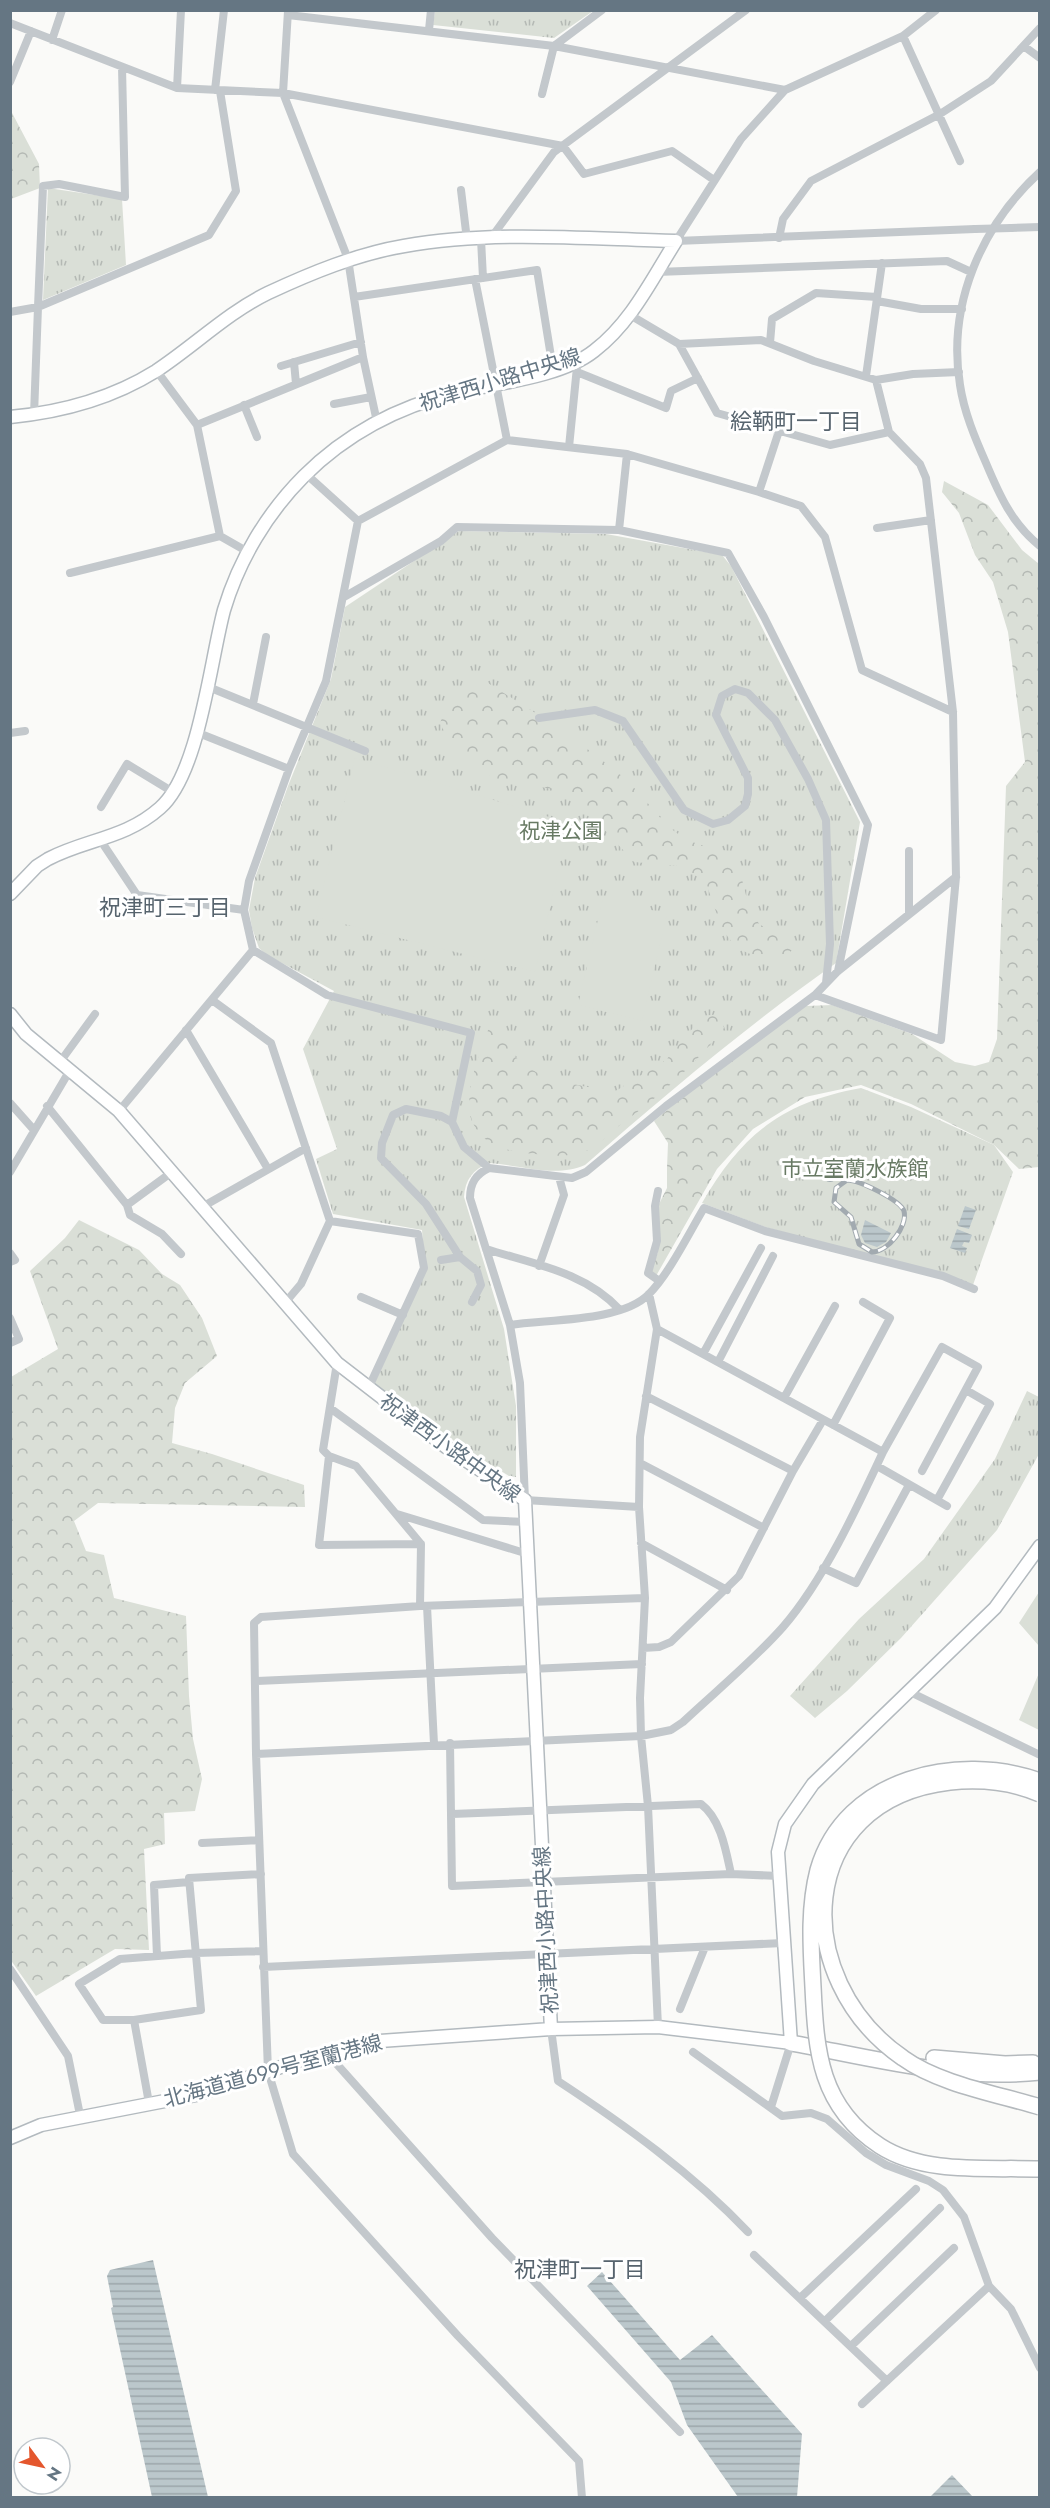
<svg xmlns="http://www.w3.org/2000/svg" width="1050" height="2508" viewBox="0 0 1050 2508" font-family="Jost,'Noto Sans JP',sans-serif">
	<defs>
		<pattern id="grass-tufts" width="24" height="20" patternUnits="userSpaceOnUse" patternTransform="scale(1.5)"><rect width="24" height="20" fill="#dadfd7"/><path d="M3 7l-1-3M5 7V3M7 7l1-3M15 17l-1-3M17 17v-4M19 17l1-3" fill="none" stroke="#b4b9b4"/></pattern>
		<pattern id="forest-crowns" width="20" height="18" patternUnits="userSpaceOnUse" patternTransform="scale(1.5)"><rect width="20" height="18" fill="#dadfd7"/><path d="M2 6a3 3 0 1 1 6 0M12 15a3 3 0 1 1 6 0" fill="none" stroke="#b4b9b4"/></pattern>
		<pattern id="water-rules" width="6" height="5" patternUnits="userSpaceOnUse" patternTransform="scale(1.5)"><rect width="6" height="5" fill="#bbc7cb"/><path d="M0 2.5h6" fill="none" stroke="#9ca6aa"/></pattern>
	</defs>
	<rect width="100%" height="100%" fill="#fafaf8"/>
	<path fill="url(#grass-tufts)" d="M435,11H593L554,38L433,25Z
		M48,188L122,199L126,265L43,300Z
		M459,531L606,534L722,555L731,566L860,822L836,963C748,1025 666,1094 585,1165C555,1178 521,1165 489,1163C473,1169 465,1180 464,1197L504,1329L516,1406V1477L509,1476L464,1448L374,1384L425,1271L422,1230L333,1214L316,1159L337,1149L303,1049L334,991L267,955L259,948L252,928L249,910L255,878L288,786L331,679L345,607Z
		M861,1088L911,1107L994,1145L1013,1172L973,1285L765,1227L702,1203C742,1134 783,1102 861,1088Z
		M1027,1391L1039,1397V1454L997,1530L901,1638L847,1691L815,1718L790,1696L859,1619L924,1559L995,1459Z"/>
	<path fill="url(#forest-crowns)" d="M10,109L39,164L40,188L11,199Z
		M944,481L988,505L1022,550L1039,564V1167L1019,1169L994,1145L911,1104L861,1085L805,1097L753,1129L717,1169L656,1276L650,1273L658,1252L655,1212L667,1188V1168L668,1143L654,1121L713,1072L806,1006L832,1005L912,1034L955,1062L975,1066L989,1062L997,1039L1006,786L1025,762L1008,632L993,582L975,555L959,513L942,492Z
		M488,683C531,710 578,740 617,772C666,813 660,843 735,852L750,911L760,925L793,937V949L783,960C723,957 723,929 705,880L678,866L634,862L570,792L494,779L455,753L440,723L450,697Z
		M720,1014L724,1028C695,1065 659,1097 621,1124C611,1132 600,1144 588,1150C569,1159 546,1155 525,1153C442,1143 471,1077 491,1022H505C506,1029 506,1038 509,1045C521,1080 582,1085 614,1092L666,1060L703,1016Z
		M79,1220L139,1250L162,1274L180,1285L202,1318L217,1356L185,1383L175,1408L172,1443L212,1454L304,1485L305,1507L98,1503L74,1521L86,1551L104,1555L114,1598L186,1616L189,1696L193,1739L202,1779L195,1811L164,1813L165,1844L144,1849L149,1950L115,1949L36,1996L10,1959L11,1377L58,1349L30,1271L65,1238Z"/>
	<path fill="#dadfd7" d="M355,758L569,823L535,972L316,917Z
		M603,898L667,914L642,1021L578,1005Z
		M1039,1592V1646L1019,1623Z
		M1039,1673V1730L1019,1720Z"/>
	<path fill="url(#water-rules)" d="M823 1175a7 7 0 1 1 14 0a7 7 0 1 1-14 0Z
		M965,1206L976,1210L969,1229L958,1226Z
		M865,1220L891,1233L886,1242L877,1247L865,1243L861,1235Z
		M957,1229L972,1235L969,1243L964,1242L962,1246L967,1248L965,1253L950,1248Z
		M153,2260L208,2497H152L111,2308L113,2307L107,2276L110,2270Z
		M602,2272L680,2360L712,2335L802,2434L797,2497H738L687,2425L671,2382L587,2286Z
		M952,2475L973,2497H930Z"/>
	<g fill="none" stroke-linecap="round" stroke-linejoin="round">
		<g stroke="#b3babf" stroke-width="15">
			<path id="secondary" d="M10,417C63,412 111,399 156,371C194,346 227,313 268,293C311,273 357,254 404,246C493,230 587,239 676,241
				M10,894L37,866L48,859C86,839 125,839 160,808C199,774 210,662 224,610C239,560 267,513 304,476C346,434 400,406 458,392C498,383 561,377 594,351C631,323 652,279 676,241
				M10,1014L26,1034L119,1111L337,1363L446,1447L525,1500L551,2029
				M10,2138L41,2125L196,2095L326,2052L380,2041L551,2029L658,2027L791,2043L778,1852L785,1824L813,1784L995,1608L1040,1546"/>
		</g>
		<g stroke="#b4b9bd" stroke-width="18">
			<path id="highway" d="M791,2043C872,2058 957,2081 1040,2072
				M934,2058L1005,2064L1033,2063"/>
		</g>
		<path stroke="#c3c8cc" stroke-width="8" d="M288,11L283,93L348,259L363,357L377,422
			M288,15L554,46L785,90
			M10,23L177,88L283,93L563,146L584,174L672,151L714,180
			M429,30L431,10
			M903,36L960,161
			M52,40L62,10
			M1025,47L1040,58
			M10,82L31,31
			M177,88L181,10
			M215,90L224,10
			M542,94L554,46L602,10
			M1040,172C981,226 947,305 960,385C964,412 975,438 986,463C999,494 1012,524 1040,546
			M461,190L467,240
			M1011,228L1040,227
			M491,238L554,152L746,10
			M779,238L783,219L811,181L940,114L991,81L1040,28
			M481,239L483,278
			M676,241L741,139L785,90L903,36L936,10
			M676,241L975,229
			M657,272L947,261L971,272
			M475,279L507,440
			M354,297L537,270L553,369
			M877,301L921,309H962
			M10,312L38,307L43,186L59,184L125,197L122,67
			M630,315L679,344L761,340L814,361L876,380L889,432L920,464L926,478L953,712L956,877L941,1040L815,995
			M770,343L772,319L816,293L877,297
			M679,344L717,413L830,445L889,432
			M294,362L296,384
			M281,366L361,342
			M156,370L197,425L220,536L248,552
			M577,372L666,408L671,391L698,378
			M866,376L882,263
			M876,380L913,374L959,372
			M334,404L371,397
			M244,405L257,437
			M34,415L38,307L209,235L236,191L220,91
			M197,425L363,357
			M569,447L577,367
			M306,474L358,521L507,440L627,454L759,492L801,506L825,537L862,670L953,712
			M759,492L779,431
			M358,521L326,681L289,769L249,881L244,910L253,950L327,995L471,1033L452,1122
			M877,528L931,520
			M619,530L627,454
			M70,573L220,536
			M344,597L441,541L457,527L619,530L728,553L764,617L868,825L838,971
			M206,686L365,751
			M253,704L266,637
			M539,718L595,710L623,721L684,810L713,824L728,820L745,806L748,794V778L716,715L722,696L735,689L748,693L775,720L808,779L826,820L830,944L826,983
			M196,732L289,769
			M10,733L25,731
			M101,807L127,764L173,792
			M101,841L137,895L244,910
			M909,851V914
			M212,1000L271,1043L330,1221L301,1284L284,1304
			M186,1030L268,1169
			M60,1062L95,1014
			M10,1103L34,1130
			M47,1106L127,1205L130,1215L162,1234L181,1254
			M119,1111L253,950
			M10,1172L70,1070
			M658,1191L655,1206L657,1241L648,1273L658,1280
			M127,1205L172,1172
			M202,1207L306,1148
			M330,1221L418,1234L424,1268L368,1389
			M486,1249C534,1264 585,1272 620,1310
			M10,1253L15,1260L10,1262
			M441,1260L460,1257
			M539,1266L564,1195L559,1177
			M649,1294L657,1329L640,1437L639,1507L645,1598L640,1698L641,1736L648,1806L658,2027
			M361,1297L403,1315
			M472,1302L481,1285L477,1271L460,1257L426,1204L381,1158L382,1143L393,1115L406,1109L441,1116L452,1122L464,1147L489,1168
			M10,1318L19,1339L10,1343
			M510,1325C548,1319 622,1322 649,1294C669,1274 689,1233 704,1208L765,1231L943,1276L974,1289
			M703,1354L761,1248
			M718,1362L773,1256
			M337,1363L323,1450L329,1456L356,1466L421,1544L420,1606
			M646,1396L793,1471
			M784,1398L835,1306
			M330,1408L483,1520L526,1522
			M833,1425L890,1318L863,1302
			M883,1452L942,1347L978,1367L922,1471
			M329,1456L319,1545L421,1544
			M640,1463L764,1528
			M877,1466L947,1506
			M937,1500L990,1404L966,1390
			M639,1507L525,1500L520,1383L510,1325L470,1198C470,1183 476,1174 489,1168L572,1178L586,1172L666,1106L815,995L838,971L956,877
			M397,1514L528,1554
			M641,1543L727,1590
			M823,1568L856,1583L909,1485
			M427,1606L434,1744
			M643,1648L659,1647L671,1642L739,1576L793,1471L823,1420
			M257,1681L642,1664
			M910,1692L1040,1755
			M450,1743L452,1886L731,1874L779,1876
			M256,1754L641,1736L671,1730L683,1722C716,1691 753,1661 783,1627C823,1581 857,1508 883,1452L657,1329
			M452,1814L701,1804C721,1819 726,1851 731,1874
			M202,1843L259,1840
			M261,1874L189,1878L201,2010L134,2020H103L79,1984L120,1959L196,1953L263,1951
			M157,1956L154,1885L189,1882
			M263,1967L783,1943
			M10,1969L68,2056L80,2115
			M680,2009L705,1947
			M134,2020L149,2103
			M551,2029L558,2081C625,2125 693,2174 748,2232
			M326,2052L492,2238L680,2432
			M693,2052L782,2116L811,2113L827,2119L866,2153L886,2165L929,2181L943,2190L964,2217L989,2286L862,2404
			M771,2107L791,2043
			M754,2255L887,2381
			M989,2286L1011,2309L1040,2368
			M800,2298L916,2189
			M825,2321L940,2208
			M851,2346L954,2248
			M582,2498L579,2461L458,2336L293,2154L268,2071L256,1754L254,1623L261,1617L420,1606L645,1598"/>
		<use href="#secondary" stroke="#fff" stroke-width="12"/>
		<use href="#highway" stroke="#fff" stroke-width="15"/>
		<g stroke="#a2aab0" stroke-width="5">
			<path id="rail" d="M847,1180C859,1180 900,1200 904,1211C908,1226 888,1252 872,1252L859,1244L851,1217L834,1202L836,1188Z"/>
		</g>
		<use href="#rail" stroke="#fff" stroke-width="3" stroke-dasharray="9" stroke-linecap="butt"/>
		<g stroke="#b4b9bd" stroke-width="18" stroke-linecap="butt">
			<path id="highway-bridge" d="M1040,1781C958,1752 845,1777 818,1870C808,1909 811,1948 813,1987C816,2052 820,2107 880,2146C925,2175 988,2167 1040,2169
				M1040,1794C1012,1782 980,1779 950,1782C794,1800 788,1979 903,2058C939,2084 997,2094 1040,2107"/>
		</g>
		<path stroke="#c3c8cc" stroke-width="8" d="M975,229L1011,228"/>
		<use href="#highway-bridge" stroke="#fff" stroke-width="15"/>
	</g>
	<g text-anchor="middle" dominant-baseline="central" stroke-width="6" stroke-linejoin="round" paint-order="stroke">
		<g font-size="21" fill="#657683" stroke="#fff">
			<text transform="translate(500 380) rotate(-17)">祝津西小路中央線</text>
			<text transform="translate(450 1448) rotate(36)">祝津西小路中央線</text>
			<text transform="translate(546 1930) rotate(-93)">祝津西小路中央線</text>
			<text transform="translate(273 2071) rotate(-15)">北海道道699号室蘭港線</text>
		</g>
		<g font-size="21" fill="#687a64" stroke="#fff">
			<text x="561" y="831">祝津公園</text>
			<text x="855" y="1169">市立室蘭水族館</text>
		</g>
		<g font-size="22" fill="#57646e" stroke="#fff">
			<text x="796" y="421">絵鞆町一丁目</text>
			<text x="165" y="907">祝津町三丁目</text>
			<text x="580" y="2269">祝津町一丁目</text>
		</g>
	</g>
	<rect width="1050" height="2508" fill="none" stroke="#657683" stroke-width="24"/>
	<g transform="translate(42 2466) rotate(123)"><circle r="28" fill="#ffffff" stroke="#c1c8cd" stroke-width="1.5"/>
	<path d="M0-4.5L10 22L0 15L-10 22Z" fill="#e4572e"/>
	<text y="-9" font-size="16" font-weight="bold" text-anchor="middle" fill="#657683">N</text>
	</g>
</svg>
